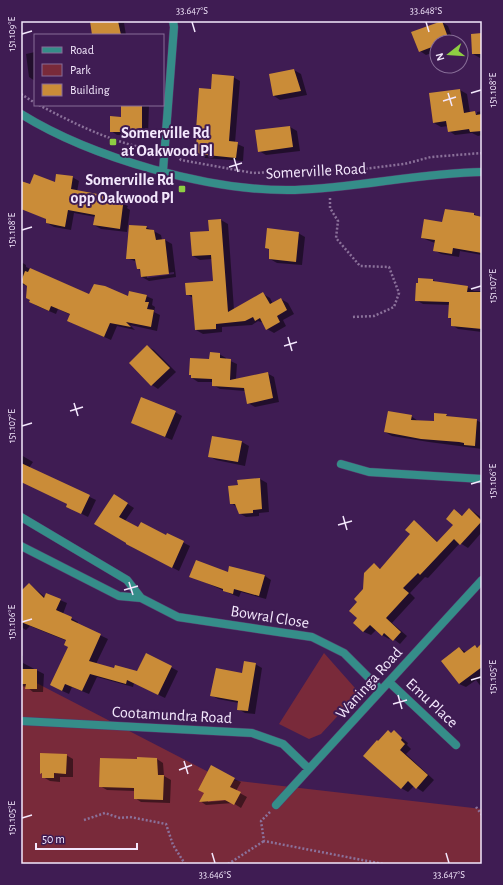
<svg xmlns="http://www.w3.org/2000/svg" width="503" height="885" viewBox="0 0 503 885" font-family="'Alegreya Sans',sans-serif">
	<rect width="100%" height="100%" fill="#3f1c53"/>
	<path fill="#792a3a" d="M324,653L355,688L357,695L321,734L309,739L279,724Z
		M21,675L222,779L482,809V864H21Z"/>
	<path fill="#0007" fill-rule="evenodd" d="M87,21H134L124,23L126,35H93L92,24Z
		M442,22L448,26L454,42H437V51L426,55L420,51Z
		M482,34V57L480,58L473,54Z
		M35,52V81L29,77L26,54Z
		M294,70L301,74L307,95L280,100L274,96Z
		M233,77L240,81L235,143L244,147L243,161L205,158L198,154Z
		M460,90L467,94L470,113L477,114V112L482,111V135L478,136L472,133L455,135L449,131L448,126L441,127L434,123Z
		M122,105H149L148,136L117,135L111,131L122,118Z
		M290,127L297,131L300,151L266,155L259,151L257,131Z
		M72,177L79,181L77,192L108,197L128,206L127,208L130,210L127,232L101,229L94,225L96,217L74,213L71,230L54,227L47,223V219L21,208V182L31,186L55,184Z
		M474,214L482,218V255L460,251L459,257L441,254L434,250L435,243L422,238L443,224Z
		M221,220L228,224L234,310L263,294L270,298L273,304L281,299L288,303L294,314L283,320L286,326L274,333L267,329L264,323L258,321L252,325L222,327V332L203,334L196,330L193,298L187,294L214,281L212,259L200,260L193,256L210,232Z
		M146,227L161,235L162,240H165L172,244L176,277L149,281L142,277L137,262L127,258ZM174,272V274L147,278V276Z
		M298,233L305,237L302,265L277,263L270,259V250L266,248Z
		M21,262L26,265V267L90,295L128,298L146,296L153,299L152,305L155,307L154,312L160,315L157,331L130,325L135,330L117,326L111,340L75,324L71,315L58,309L56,314L37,306L31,302L28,286L21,284Z
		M433,280L438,283L467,287L474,291H482V332L458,329L452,325V319L449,318L450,305L423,304L416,300Z
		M147,346L154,350L176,372L158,389L152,385Z
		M219,354L226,358V359L237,364L236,379L267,373L274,377L279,402L255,407L248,403L245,391L220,389L213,385V382H198L192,378L210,360Z
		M175,412L182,416L172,440L139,426Z
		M446,415L451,418L476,420L482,423V449L429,442L392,436L385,432L411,416L418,421L435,422Z
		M213,437L242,442L249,446L245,466L216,460L209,456Z
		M21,455L33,462L29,468L96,500L88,517L74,510L68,504L21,481Z
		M260,479L267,483L269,512L259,513V516L246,517L239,513L238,508L231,503L239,486Z
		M120,499L134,508L125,521L139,528L166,536L167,534L190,546L179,571L134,548L95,523Z
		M470,509L482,518V532L468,548L460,543L428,578L425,577L410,593L415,598L392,623L407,636L400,644L391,637L389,639L382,635L376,630L371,635L364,632L355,623L359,618V602L374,564L381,569L411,534L414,521L438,542L454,525L455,511L463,516Z
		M228,573L265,576L271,580L266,599L241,592L239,597L231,594L191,576Z
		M29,584L45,597L60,600L67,603L63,614L78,622L77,624L108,639L96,664L115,669L137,672L146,654L178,671L165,698L134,683L133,687L97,677L89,694L72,687L69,694L58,689L69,647L67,641L30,626L26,630L21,627V592Z
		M482,645V688L476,680L466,687L459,684V648L466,652L475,646L479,648Z
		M21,655L23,656V663L44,674L43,692H33L27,687L21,686Z
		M255,664L262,668L255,714L245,713L238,709L239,703L218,699L211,695L243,675Z
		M394,732L408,743L407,745L411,749L406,754L434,780L423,792L414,786L408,792L401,788L379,742Z
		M66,755L73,759V777H60V782L50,781L43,777V774L41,773Z
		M101,759H157L163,763L164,776L171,780L170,803L141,802L135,798V791L107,790L100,786Z
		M234,779L241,782L236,791L247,797L241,808L233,803L206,805L200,801ZM230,798V800L208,802V800Z"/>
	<path fill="#ca8c38" d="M90,21H118L121,35H92Z
		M442,21L449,40L437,42V45L419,52L411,32Z
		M482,33V54H472L471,34Z
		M294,69L301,91L273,96L269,74Z
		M212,74L234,76L229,141L238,142L236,158L197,154L196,130L199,88L211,89Z
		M460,89L464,113L475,111L476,115L482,114V131L470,132L469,129L448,132L446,121L433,123L429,93Z
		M121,105H142V132H110V116L121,117Z
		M290,126L293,147L258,152L255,130Z
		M34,174L55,182L56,174L73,176L71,189L108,196V198L113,200L121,201V204L123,205L120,229L93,225L95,215L68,210L65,227L46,223V219L21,209V181L30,184Z
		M445,209L474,213V215L482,217V253L453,248L452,254L433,251L435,240L421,238L424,219L442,222Z
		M221,219L228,312L263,292L270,304L281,298L287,310L277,316L280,322L266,330L260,318L255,321L253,317L245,321L216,324V329L195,330L192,295H186L185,283L213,281L211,255L192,256L190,232L209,231L208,220Z
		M129,225L147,226L146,229L154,230L156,240L165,239L169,274L141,277L140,269H137L135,259H126Z
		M267,228L299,232L296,262L269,259V249L265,248Z
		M30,268L89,294L94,284L105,286L128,296L129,291L147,295L145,302H149L147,309L154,310L151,327L126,322L131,327L110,323L104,337L67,321L70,314L51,306L49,311L29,302L30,300L26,298L27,286L21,282L25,271L28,272Z
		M418,278L433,279V281L468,286L467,292H482V329L451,326V318H448L449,302L415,301L416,283H418Z
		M147,345L170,368L151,386L129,363Z
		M210,352L220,353V358L231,359L230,380L268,372L273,398L247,404L244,388L212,386V379L191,378V375H189L190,358L209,359Z
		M141,397L176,411L165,437L131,423Z
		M388,411L412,415L411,420L434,421V413L447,414L446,416L477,419L475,446L464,445V443L459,442L421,439L384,432Z
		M212,436L242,441L238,462L208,457Z
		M21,463L90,495L81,514L66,507L67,504L21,482Z
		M260,478L262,509L253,510V513L239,514L235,504H230L228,486L238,485L237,480Z
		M114,494L128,503L119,517L138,527L141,522L166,535L167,533L184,541L172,568L126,544V543L94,524Z
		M469,508L482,521L460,545L454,539L420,575L418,573L403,588L409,593L386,618L401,632L393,641L384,633L382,636L370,625L363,632L353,623L357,618L349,611L357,602L354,599L363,589L364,573L374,563L380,569L410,534L405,530L414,520L437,542L453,525L446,519L454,509L462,516Z
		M196,560L228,572L229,566L265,575L259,596L234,589L233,594L223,591V589L189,577Z
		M29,583L44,598L46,593L61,599L56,610L72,617L71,620L101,634L89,661L114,668L115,665L137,671L146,653L172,666L158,695L127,680L126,684L90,674L82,691L65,684L62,691L50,685L68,647L64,645L66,640L21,622V591Z
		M482,643V667L459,684L441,661L459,647L464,653L475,645L477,648Z
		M244,661L256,663L248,711L237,710L238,701L210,696L216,668L242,673Z
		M21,669H37V689H25L26,684H21Z
		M388,730L391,733L394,730L402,738L401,740L405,744L400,750L428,775L416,789L408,781L401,789L363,756L377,740L378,741Z
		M40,753L67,754L66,774L54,773V778H42V773L40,774Z
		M137,757L157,758L158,775H164L163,800L134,799V788L99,787L100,758L137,759Z
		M211,765L235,778L230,787L241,792L234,805L225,800L199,802L204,793L198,790Z"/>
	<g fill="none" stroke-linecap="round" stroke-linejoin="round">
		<g stroke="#58386b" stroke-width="9">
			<path id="minor" d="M21,114C92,158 211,192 295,190C358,188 419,173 482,172
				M163,171L174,27L173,21
				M341,464L369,472L482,479
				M21,517L127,580L141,598
				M21,546L119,596L141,598L178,617L312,637L344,653L381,690
				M389,682L456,745
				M21,721L252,733L283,744L309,769
				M276,805L482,580"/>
		</g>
		<path stroke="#8b719a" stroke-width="2.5" stroke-dasharray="2 2" stroke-linecap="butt" d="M21,94L35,103
			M39,105C75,124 113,143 154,150
			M174,153L181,160L253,173L332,169L348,171L404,164L431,157L482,153
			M330,198V208L338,221L336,238L360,266L389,267L399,293L394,307L374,316L351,317
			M476,807L482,815
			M270,812L261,821L264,841L383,864
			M84,820L105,813L120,818L130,817L166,824L173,845L185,864
			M228,864L264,841"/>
		<use href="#minor" stroke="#358d89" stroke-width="8"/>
	</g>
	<path fill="none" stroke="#f3e7fc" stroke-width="1.5" d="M192,22L195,32M426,22L429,32M22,34L32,31M448,93L452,106M471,93L481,90M443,101L456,97M234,158L238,172M229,167L242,163M22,230L32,227M471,289L481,286M288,337L292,351M284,346L297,342M74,403L78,416M70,411L83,407M22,426L32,423M471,484L481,481M343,516L347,530M338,525L352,521M129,582L133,595M124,590L138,586M22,622L32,619M471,680L481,677M398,695L402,709M393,704L407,700M184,761L188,774M179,770L192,765M22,818L32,815M212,853L215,863M446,853L449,863"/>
	<g fill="#8ece43" stroke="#3f1c53" stroke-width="1.5">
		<rect x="109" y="138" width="8" height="8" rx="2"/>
		<rect x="178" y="185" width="8" height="8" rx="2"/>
	</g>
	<g text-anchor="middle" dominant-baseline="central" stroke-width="4" stroke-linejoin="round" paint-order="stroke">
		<g font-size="16" font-weight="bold" fill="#f3e7fc" stroke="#3f1c53" text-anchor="start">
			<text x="121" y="133">Somerville Rd<tspan x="121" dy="18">at Oakwood Pl</tspan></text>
			<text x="174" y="180" text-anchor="end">Somerville Rd<tspan x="174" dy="18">opp Oakwood Pl</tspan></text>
		</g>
		<g font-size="16" fill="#f3e7fc" stroke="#3f1c53">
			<text transform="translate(316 171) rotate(-3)">Somerville Road</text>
			<text transform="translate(270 617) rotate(9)">Bowral Close</text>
			<text transform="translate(369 683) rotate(-48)">Waninga Road</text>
			<text transform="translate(432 703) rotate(43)">Emu Place</text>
			<text transform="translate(172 715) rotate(3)">Cootamundra Road</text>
		</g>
	</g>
	<rect width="503" height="885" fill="none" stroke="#3f1c53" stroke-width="44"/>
	<rect x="34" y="34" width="130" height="72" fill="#3f1c53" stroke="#876d97"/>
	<rect x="42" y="47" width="20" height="6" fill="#358d89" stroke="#876d97"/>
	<text x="70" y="54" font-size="12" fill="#f3e7fc">Road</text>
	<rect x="42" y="64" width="20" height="12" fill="#792a3a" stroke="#876d97"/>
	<text x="70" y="74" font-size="12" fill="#f3e7fc">Park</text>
	<rect x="42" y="84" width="20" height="12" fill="#ca8c38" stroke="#876d97"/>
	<text x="70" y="94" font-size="12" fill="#f3e7fc">Building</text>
	<g transform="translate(449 54) rotate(253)"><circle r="19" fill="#3f1c53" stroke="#876d97"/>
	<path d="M0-3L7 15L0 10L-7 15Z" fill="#8ece43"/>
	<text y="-6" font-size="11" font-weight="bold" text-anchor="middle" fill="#f3e7fc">N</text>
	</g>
	<path d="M36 843v6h101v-6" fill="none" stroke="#f3e7fc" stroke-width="2"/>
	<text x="42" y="843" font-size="12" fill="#f3e7fc" stroke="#3f1c53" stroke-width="3" paint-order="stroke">50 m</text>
	<rect x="22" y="22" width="459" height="841" fill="none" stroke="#f3e7fc" stroke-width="1.5"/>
	<g font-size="10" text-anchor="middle" fill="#f3e7fc">
		<text x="192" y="14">33.647°S</text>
		<text x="426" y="14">33.648°S</text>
		<text transform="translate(11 34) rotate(-90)" y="4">151.109°E</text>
		<text transform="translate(492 90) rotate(-90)" y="4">151.108°E</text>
		<text transform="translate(11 230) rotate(-90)" y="4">151.108°E</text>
		<text transform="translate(492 286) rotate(-90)" y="4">151.107°E</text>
		<text transform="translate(11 426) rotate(-90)" y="4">151.107°E</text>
		<text transform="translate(492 481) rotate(-90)" y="4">151.106°E</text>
		<text transform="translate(11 622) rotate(-90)" y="4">151.106°E</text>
		<text transform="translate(492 677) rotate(-90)" y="4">151.105°E</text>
		<text transform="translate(11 818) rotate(-90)" y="4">151.105°E</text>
		<text x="215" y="878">33.646°S</text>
		<text x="449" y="878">33.647°S</text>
	</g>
</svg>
